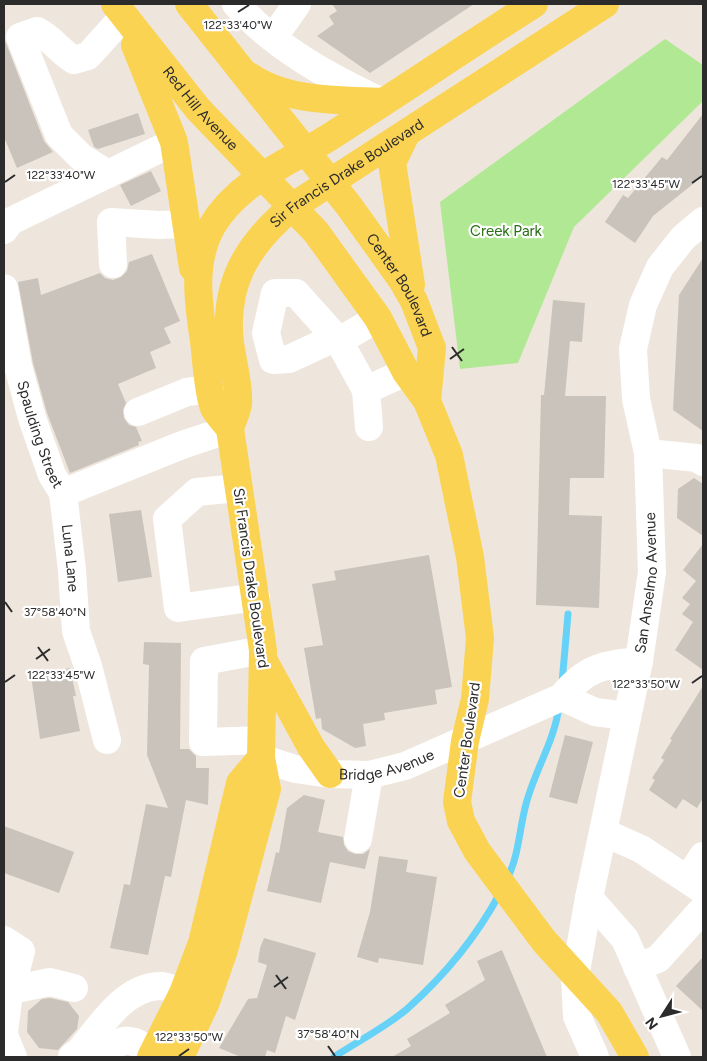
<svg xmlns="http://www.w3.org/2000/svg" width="707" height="1061" viewBox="0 0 707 1061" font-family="Figtree,sans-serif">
	<rect width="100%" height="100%" fill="#eee6dc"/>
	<path fill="#b1e894" d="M665,39L703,65V101L574,227L518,363L460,369L440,202Z"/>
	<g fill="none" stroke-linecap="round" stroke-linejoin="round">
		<path stroke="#67d2f8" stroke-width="7" d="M562,683L568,614
			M506,881C519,857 519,830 526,804C535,770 555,740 559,706
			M334,1057C358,1041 386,1027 407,1009C444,976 477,936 500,893"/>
	</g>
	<path fill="#c9c3bb" d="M332,4H474L370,73L317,36L334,24L329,16L337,11Z
		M4,38L44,141L53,152L17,168L4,137Z
		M138,113L145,134L98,149L94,147L88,130Z
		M703,114V176L653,216L635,243L605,222L623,195L628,198L662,157L667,160Z
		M151,171L161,191L131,206L120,185Z
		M152,254L180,321L164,328L171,343L150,352L156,368L118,384L126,403L123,410L124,418L129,425L136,427L142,441L138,442L139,445L70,473L47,413L33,363L18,282L38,278L41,295L100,273L105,278L113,280L121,277L127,271L129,262Z
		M703,258V431L673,410L679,295Z
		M553,300L585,303L582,342L570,341L565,396H606L604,478H570L569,515L602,516L599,608L536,605L541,395H544Z
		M694,478L703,484V536L677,518L678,489Z
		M141,510L152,577L118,582L109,514Z
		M703,544V670L675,650L693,622L682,614L690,604L682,598L696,581L683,570Z
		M429,555L452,687L435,690L437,704L384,713L385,720L363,724L366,746L355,748L322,729L321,718L316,719L304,648L323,645L312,584L336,580L334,571Z
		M144,642L181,643L180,749H189L196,756V768H209L208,805L186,800L171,877L165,876L148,955L110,948L124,884L130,885L146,804L168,808L147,755L149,665L143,664Z
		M70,668L76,696H73L80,731L40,739L31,675Z
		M703,686V798L697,808L683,799L676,809L649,790L655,780L652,778L664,760L661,758L672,740L670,739Z
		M565,735L593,742L577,804L549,797Z
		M304,795L325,800L318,832L343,837L344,845L348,851L355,854H363L370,849L365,869L330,862L321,903L267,891L276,852L279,853L287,808Z
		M4,826L74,852L59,893L4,873Z
		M379,856L408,860L406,872L437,877L423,965L379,958L378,963L357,957L370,912Z
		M264,938L316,953L295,1020L286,1016L275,1053L267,1050L265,1057H241L219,1048L248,999L257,998L267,965L258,962L260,948Z
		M502,950L547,1057H392L411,1046L407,1039L450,1013L445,1005L485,980L477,961Z
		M703,957V1011L676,986Z
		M50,998L68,1002L79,1016L77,1029L58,1050L39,1048L27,1032L28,1011L42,999Z"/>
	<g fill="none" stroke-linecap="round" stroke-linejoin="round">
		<g stroke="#fff" stroke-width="28">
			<path d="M236,4C275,48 329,77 382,102"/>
			<path d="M273,38L297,4"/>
			<path d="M108,174L81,157L59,135L20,37L37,31C52,38 60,52 74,60L88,56L124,16"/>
			<path d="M4,230L11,221L174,142"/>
			<path d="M113,264L111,222L159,225L187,224"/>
			<path id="s1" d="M4,288L18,366L32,418L52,475L63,493L72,570L76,631L88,666L107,740"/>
			<path d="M275,293H296L339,341L330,340L289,359L273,360L266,333Z"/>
			<path d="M366,390L339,341L378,318"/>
			<path d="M138,412L187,392L210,389"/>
			<path d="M369,427L366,390L406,372"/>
			<path d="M648,453L697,458L703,462"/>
			<path d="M238,488L197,492L167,519L178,608L256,597"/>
			<path d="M63,493L182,445L230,429"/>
			<path d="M562,697L595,712L627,716"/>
			<path d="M261,740L203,742L204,661L263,650"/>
			<path id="s2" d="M261,758L295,769L330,774L369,775L405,766L562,697C586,667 603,665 639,661"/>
			<path d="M603,832L641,849L703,890"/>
			<path d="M358,839L369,775"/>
			<path d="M688,879L703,856"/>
			<path d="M589,898L625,939L677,1057"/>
			<path d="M4,940L21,951L8,1001L4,1032"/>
			<path d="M637,967L658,959L703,909"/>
			<path d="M11,990L50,982L74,988"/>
			<path d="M4,1035L13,1057"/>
			<path d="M72,1057L79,1052C100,1027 124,986 161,986C168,986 177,991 183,993"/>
			<path d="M100,1057C122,1037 128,1035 154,1053"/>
			<path id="s3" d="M595,1057L577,1016L575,977L589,898L639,661L652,572L648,453L636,399L633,349L643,305L660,267L683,238L703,221"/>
		</g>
		<g stroke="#fbd353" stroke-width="28">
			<path id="s4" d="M115,4L198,109L316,232L378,318L406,372L427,401L449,455L470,557L480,638L475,699L465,741L457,802L461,821L477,851L544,941L609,1012L635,1057"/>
			<path id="s5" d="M189,4L349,206L402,280L414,301L432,348L427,401"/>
			<path d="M135,45L174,142L193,268"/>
			<path d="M249,76C286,102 339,100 382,102"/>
			<path d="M406,134L392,163L411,285"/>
			<path id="s6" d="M230,429C232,421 237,412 238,404C240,389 232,359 230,343C223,283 248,244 292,207L605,4"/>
			<path d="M265,663L311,747L330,774"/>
			<path d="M151,1057L183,993L202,943L240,783L261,758"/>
			<path d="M180,1057L206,1002L224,950L267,789L261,758L263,650L230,429C225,422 218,415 214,408C208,394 206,357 204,341C198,302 192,262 212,226C238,182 287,163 328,138C397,94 465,48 534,4"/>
		</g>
	</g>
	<path fill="none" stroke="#2b2b2b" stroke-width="2" d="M238,12L249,5M5,182L15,175M692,183L702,176M452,347L462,361M450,359L464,349M5,602L12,612M38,647L48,661M36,659L50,649M5,682L15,675M692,683L702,676M276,975L286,989M274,987L288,977M328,1046L335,1056M179,1056L189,1049"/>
	<g text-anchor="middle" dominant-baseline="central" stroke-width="4.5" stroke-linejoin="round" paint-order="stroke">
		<g font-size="15" fill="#2b2b2b" stroke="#fff">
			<text stroke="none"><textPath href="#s4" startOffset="135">Red Hill Avenue</textPath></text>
			<text stroke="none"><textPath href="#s6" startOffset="309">Sir Francis Drake Boulevard</textPath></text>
			<text stroke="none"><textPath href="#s5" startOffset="352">Center Boulevard</textPath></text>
			<text stroke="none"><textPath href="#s1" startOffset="151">Spaulding Street</textPath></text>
			<text stroke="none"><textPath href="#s1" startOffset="280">Luna Lane</textPath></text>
			<text transform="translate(251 578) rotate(82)">Sir Francis Drake Boulevard</text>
			<text stroke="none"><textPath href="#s3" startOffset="485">San Anselmo Avenue</textPath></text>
			<text transform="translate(467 740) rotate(-82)">Center Boulevard</text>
			<text stroke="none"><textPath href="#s2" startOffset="129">Bridge Avenue</textPath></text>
		</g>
		<g font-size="15" fill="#286e15" stroke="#fff">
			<text x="506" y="231">Creek Park</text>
		</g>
	</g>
	<g font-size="12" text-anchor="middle" fill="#2b2b2b" stroke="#fff" stroke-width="4.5" stroke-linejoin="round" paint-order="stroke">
		<text x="238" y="29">122°33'40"W</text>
		<text x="61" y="179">122°33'40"W</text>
		<text x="646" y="188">122°33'45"W</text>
		<text x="55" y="616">37°58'40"N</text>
		<text x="61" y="679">122°33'45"W</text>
		<text x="646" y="688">122°33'50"W</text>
		<text x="328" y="1038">37°58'40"N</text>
		<text x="189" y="1041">122°33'50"W</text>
	</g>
	<rect width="707" height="1061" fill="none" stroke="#2b2b2b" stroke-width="10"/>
	<g transform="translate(662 1016) rotate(234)" stroke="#ffffff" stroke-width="4" paint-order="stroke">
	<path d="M0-4L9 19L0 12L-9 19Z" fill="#2b2b2b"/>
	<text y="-8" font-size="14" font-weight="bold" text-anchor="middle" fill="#2b2b2b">N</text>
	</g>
</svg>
